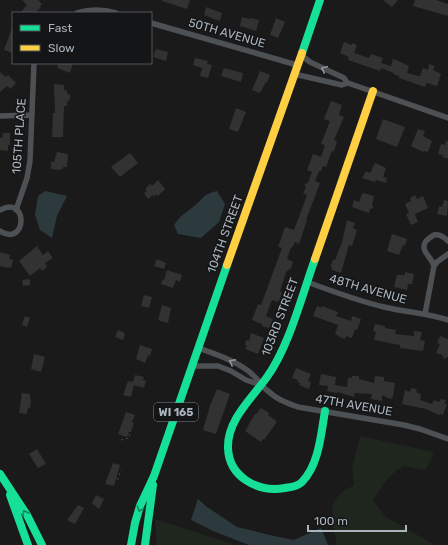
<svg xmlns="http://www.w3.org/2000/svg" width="448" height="545" viewBox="0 0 448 545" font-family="Rubik,sans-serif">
	<rect width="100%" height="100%" fill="#1a1a1b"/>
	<path fill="#1e261e" d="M360,436L434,452L430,462L425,470L404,466C388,475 382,485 373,501L386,517L435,545H337C334,528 326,507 340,494C344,490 350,488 354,485L352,469Z
		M155,519L235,545H157Z"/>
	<path fill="#2c3a3e" d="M45,191L67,196L57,216L52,238L40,230L35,215L38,196Z
		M217,191L225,204L219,222L201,238L178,234L174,225C182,214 183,215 193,207C204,199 201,195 217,191Z
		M198,499L207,507L237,527L274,536L294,540L321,528L328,545H249L213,531L191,520Z"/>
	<path fill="#323233" d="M22,0H38L42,4L40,6L41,7L35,13H20L27,5Z
		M162,0H190L187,9L162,1Z
		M383,0H398L392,7Z
		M415,0H436L448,4V16L413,6Z
		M206,7L222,13L220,21L204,15Z
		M242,17L250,19V18L259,20L256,31L240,26Z
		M276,18L285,22L278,38L270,35Z
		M12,28H13V53L4,50Z
		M344,42L352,45V43L357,45L354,53L369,58L371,54L383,58L381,63L391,66L393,59L403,63L409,66L407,73L418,76H420L423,68L428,70L429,64L435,66L433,70L441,74L437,86L427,83L425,87L399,78V76L393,74L394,73L381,68L380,71L348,60L349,57L340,53Z
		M156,49L168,52L166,61L153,57Z
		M195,58L208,61L207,64L212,65L208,78L200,76L202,68L193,65Z
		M58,63H73L70,73L57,68Z
		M224,68L243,73L241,82L221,76Z
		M260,71L270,75L267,83L266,82L260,93L252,90Z
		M0,72L6,77L8,75L16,83L11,89L7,86L0,92Z
		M54,84L64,85V90H67V93L70,95V99L67,102V106H64L63,137H52L53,113H55Z
		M331,101L342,105L339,115L344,117L334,140L337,141L334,152L332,151L326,167L323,166L321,171H319L315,181L320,183L306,220H307L299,244L295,242L292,248L291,247L287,259L293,262L291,268L286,272L280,291L282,292L280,299L278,302L272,300L266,316L273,319L269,328L262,326V324L252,320L258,304L261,305L282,248L278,247L285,227L294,230L307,195L303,193L306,187L304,184L308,183L312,172L307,170L313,154L321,157L325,145L321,144L330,121L324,119Z
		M236,108L246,112L238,132L229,129Z
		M383,119L405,127L397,147L376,139Z
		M418,129L425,131L423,136L432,141L428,152L424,151L423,152L411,146Z
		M3,133H10V145H8V151L0,150V138H2Z
		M446,141H448V159L442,157L443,155L438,154L441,144L445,145Z
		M57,152L68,154L67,167H63V169H60V170L51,169V162H54Z
		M130,153L138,163L120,177L111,167Z
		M375,163L386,168L383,177L387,178L386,183L376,180L375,182L362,178L366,171L370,173Z
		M158,180L165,189L158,196L156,194L154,197L153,195L148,199L144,193L147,191L145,189L150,184L152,186Z
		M364,193L374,196L372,205L374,208L370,209L369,213L352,207L354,200L359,202L362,194Z
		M415,195L417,199L423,196L428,208L415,214L418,222L411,225L406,214L409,213L405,204L411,201L410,198Z
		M444,200L448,201L447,216L437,214L439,206L442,207Z
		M347,220L355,223L353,228L357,230L352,246L349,245L341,273L332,270L331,265L333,260H335L342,242Z
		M392,234L407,239L405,246L403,245L399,255L387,251Z
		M37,246L43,255L48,251L53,258L45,263L47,267L42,271L40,268L30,276L19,261Z
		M0,252L10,255L9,259L13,260L11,268L8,267L7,268L0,266Z
		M157,259L166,263L164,269L154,266Z
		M167,270L182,275L180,282L176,280L173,288L161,284L163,279L164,280Z
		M405,272L414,274L412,284H408L407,290L394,287L397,275H405Z
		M30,279V285L23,286L22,280Z
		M144,295L152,297L149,308L141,306Z
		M162,305L171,308L168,323L158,320Z
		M317,306L321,308L322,306L338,312L336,316L351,321L352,316L361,319L357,330L355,329L352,338L346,336L345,339L339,337V336L335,334L338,325L313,316Z
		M25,316L30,318L27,327L22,325Z
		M375,324L385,326V328L396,330L395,334L414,336V331L422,332L420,340L425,341L423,351L400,348V345L374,340L376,332L373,331Z
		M118,330L125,333L123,340L115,337Z
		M251,333L264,338L258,354L245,349L247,346L245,345L246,340L249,341Z
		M440,336L448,339V357L444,359L442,355L436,353L440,344L437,343Z
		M140,345L152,349L150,356L148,355L145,363L136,359Z
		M34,354L45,357L41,372L31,369Z
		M296,368L311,374L308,381L311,382L309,389L299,385L300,383L297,382L298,380L292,378Z
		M321,374L336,377L335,385L347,387L348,378H352V376H359V379L374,383L375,376L384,377V381L395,383L393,397L390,399L382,395V401L371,399L372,394L355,393L354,397L337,392V393L327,391L328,386L319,385Z
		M135,375L144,377L143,380L146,381L144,388L134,385L131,397L123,395L128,381L133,382Z
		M411,388L417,389L416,392L421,394L420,400L432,404L434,400L439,402L441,399L446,400L444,404H447L443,415L440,414L439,415L426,409L402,404L405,390L410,392Z
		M217,389L230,394L216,434L203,430L210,406Z
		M22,393L30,394V399L31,400L30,408H28L27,414L19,413Z
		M261,408L269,413L268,415L275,420V421L277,422L264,440L263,439L261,442L245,431L255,414H256Z
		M126,412L135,415L132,422L134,423L131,432H129L127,437L118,434Z
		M37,449L46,464L38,468L29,454Z
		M113,463L120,465L114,486L105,484Z
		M96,495L104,499L99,509L92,503Z
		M78,505L84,508L75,524L67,520Z"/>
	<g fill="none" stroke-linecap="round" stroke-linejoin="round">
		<path stroke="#4a4c4e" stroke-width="1" stroke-dasharray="2 3" stroke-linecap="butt" d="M121,440L129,438L130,432
			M117,479H118L121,470"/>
		<path stroke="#4e5154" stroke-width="5.5" d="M77,13C90,9 102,9 116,13
			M151,23L297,65
			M301,55L310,62L344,78L347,83
			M294,74L342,85L348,83L448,118
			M0,116L32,115
			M0,210C29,194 27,248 0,231
			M16,210L27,178L30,161L34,63
			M434,266C432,257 419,251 426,241C428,239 432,236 434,235C440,234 444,237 448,241
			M307,282C332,291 358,301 384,307C405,312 427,313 448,320
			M425,314L434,266L437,262L448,254
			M198,348C215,354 240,362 253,375C259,380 262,387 268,391C276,399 287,403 298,407L404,425L420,429L448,439
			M192,366H218L231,371L246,380L261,385"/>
		<path stroke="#16e098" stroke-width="8" d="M302,53L320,0
			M315,259C302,295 289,347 267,377C252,398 227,420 228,448C229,477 258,493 285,488C291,487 297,487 302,482C319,465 321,434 325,411
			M0,474L27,515L42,545
			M10,495L28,545
			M131,545L135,523L140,506L154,476L227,265
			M145,545L153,485"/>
		<path stroke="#ffcf43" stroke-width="8" d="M315,259L373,91
			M227,265L302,53"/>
	</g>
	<defs><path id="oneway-chevron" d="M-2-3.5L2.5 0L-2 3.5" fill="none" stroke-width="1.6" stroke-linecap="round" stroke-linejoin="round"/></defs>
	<g stroke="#8f969d">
		<use href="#oneway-chevron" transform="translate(324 69) rotate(-155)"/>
		<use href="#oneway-chevron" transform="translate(232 362) rotate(-152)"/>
	</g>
	<g stroke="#15855e">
		<use href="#oneway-chevron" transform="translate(140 509) rotate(109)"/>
		<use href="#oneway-chevron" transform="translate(25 513) rotate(-121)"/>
	</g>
	<g text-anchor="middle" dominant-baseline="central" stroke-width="3" stroke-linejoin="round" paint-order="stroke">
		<rect fill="#141517" stroke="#7e848a" stroke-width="1" x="154" y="403" width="44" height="18" rx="3"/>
		<g font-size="11" font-weight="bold" fill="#abb4bc">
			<text x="176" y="412">WI 165</text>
		</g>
		<g font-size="12" fill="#abb4bc" stroke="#141517">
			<text transform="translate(227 33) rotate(16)">50TH AVENUE</text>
			<text transform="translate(19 136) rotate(-86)">105TH PLACE</text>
			<text transform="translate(225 234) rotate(-70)">104TH STREET</text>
			<text transform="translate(368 289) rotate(16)">48TH AVENUE</text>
			<text transform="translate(280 317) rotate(-69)">103RD STREET</text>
			<text transform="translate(354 405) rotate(10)">47TH AVENUE</text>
		</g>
	</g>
	<rect x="12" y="12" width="140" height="52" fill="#141517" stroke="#505559"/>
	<rect x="20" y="25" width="20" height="6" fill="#16e098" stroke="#505559"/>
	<text x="48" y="32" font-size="12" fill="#abb4bc">Fast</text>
	<rect x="20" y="45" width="20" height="6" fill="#ffcf43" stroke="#505559"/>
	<text x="48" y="52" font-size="12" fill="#abb4bc">Slow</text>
	<path d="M308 525v6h98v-6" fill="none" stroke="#abb4bc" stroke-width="2"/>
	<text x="314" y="525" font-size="12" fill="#abb4bc" stroke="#141517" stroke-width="3" paint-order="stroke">100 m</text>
</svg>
